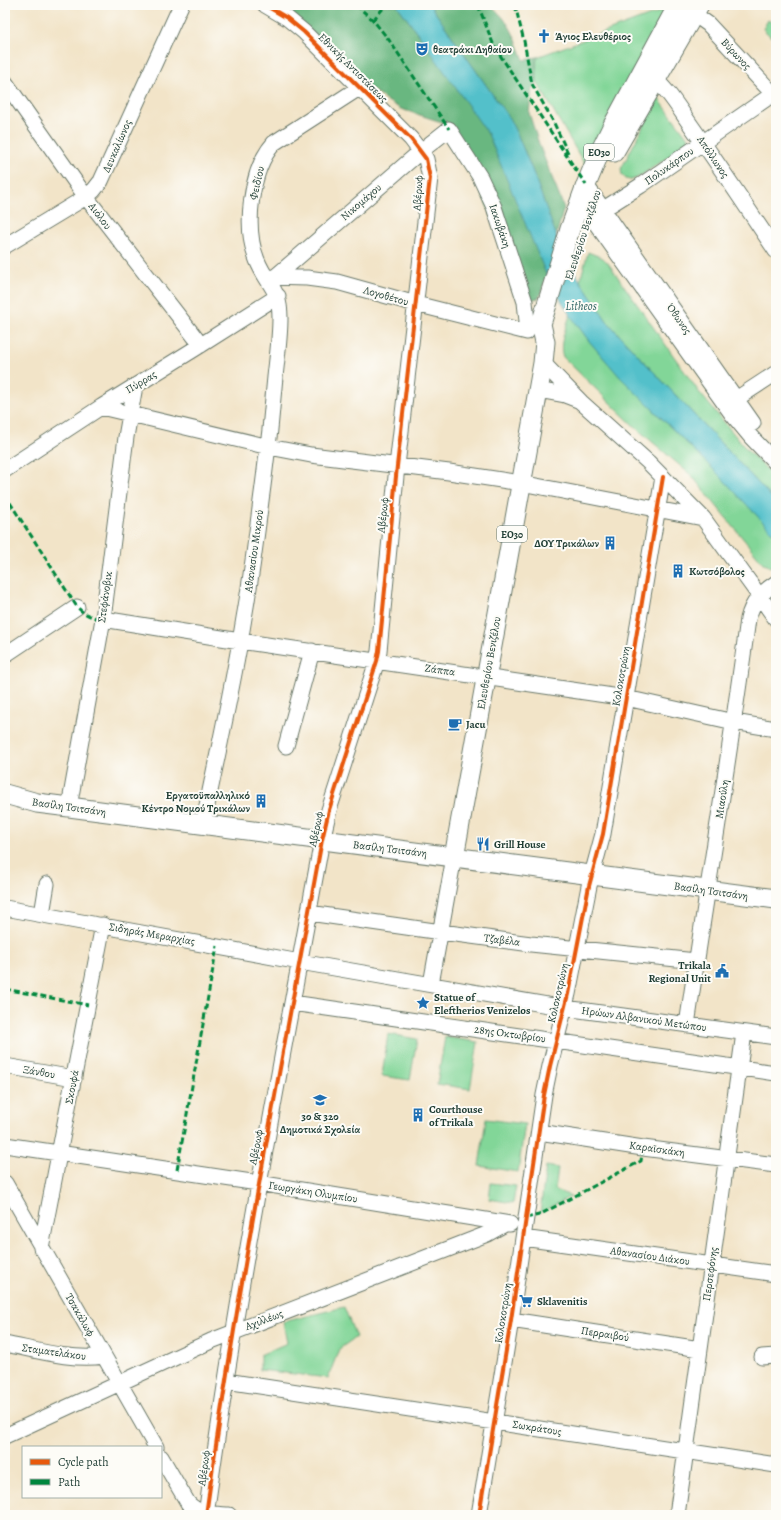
<svg xmlns="http://www.w3.org/2000/svg" width="781" height="1520" viewBox="0 0 781 1520" font-family="Alegreya,serif">
	<rect width="100%" height="100%" fill="#fdfcf7"/>
	<filter id="ink" filterUnits="userSpaceOnUse"><feTurbulence type="fractalNoise" baseFrequency=".025" numOctaves="2"/><feDisplacementMap in="SourceGraphic" scale="8" xChannelSelector="R" yChannelSelector="G"/><feConvolveMatrix kernelMatrix="1 2 1 2 8 2 1 2 1" color-interpolation-filters="sRGB"/></filter>
	<filter id="wash" filterUnits="userSpaceOnUse"><feTurbulence type="fractalNoise" baseFrequency=".012" numOctaves="4" result="noise"/><feDisplacementMap in="SourceGraphic" scale="16" xChannelSelector="R" yChannelSelector="G"/><feGaussianBlur stdDeviation="0.9" result="paint"/><feColorMatrix in="noise" values="0 0 0 0 0 0 0 0 0 0 0 0 0 0 0 0 0 1.4 0 .05"/><feComposite in="paint" operator="in"/></filter>
	<g filter="url(#wash)">
		<rect width="100%" height="100%" fill="#f2e4c8"/>
		<path fill="#82d698" stroke="#508a66" d="M667,9L586,167L537,82L536,64L537,57Z
			M768,20L776,25V42L763,29Z
			M658,98L691,142L637,178L631,180L626,179L622,175L621,169Z
			M588,252L603,258L608,263L699,392L748,451L776,478V502L620,336L607,321L580,281Z
			M570,315C613,374 666,422 718,473C738,493 757,515 776,536V565L770,567L763,563L692,476L636,428L563,357C558,345 566,328 570,315Z
			M388,1034L417,1039L410,1080L382,1076Z
			M445,1037L478,1042L470,1089L437,1084Z
			M486,1119L525,1124L518,1172L479,1166Z
			M546,1166L558,1168L555,1190L571,1196L540,1213Z
			M491,1183L516,1186L513,1203L489,1199Z
			M344,1307L356,1337L339,1349L328,1378L260,1370V1355L287,1343L283,1322Z"/>
		<path fill="#69b780" stroke="#447a5a" d="M276,5H397L468,103L488,134L495,146L547,275L539,298L529,300L451,125L401,109L386,100L365,84Z
			M430,5C439,5 484,3 489,6C509,17 516,40 524,60L537,57L536,64L537,82L532,88L529,113L540,147L564,208L556,236L533,172L518,136L509,118Z"/>
		<path fill="#53c0ca" stroke="#397e7f" d="M397,5H430L509,118L518,136L533,172L559,243L580,281L607,321L620,336L776,502V536L719,475L620,377L589,341L570,315L549,281L488,134L416,31Z"/>
	</g>
	<g filter="url(#ink)">
		<g fill="none" stroke-linecap="round" stroke-linejoin="round">
			<g stroke="#697768" stroke-width="17">
				<path id="minor" d="M694,14L708,24L776,97
					M647,74C667,86 679,109 692,127C721,168 748,209 776,251
					M5,82L86,197L201,345
					M586,185L753,423
					M580,201L732,414L751,437L776,463
					M602,210L640,186L773,94
					M5,246L86,197L94,190L101,181L181,5
					M266,277L307,278L337,282L416,304L527,332V321L525,302L494,207L480,177L449,129L421,151L275,277
					M543,363L581,402L648,462L703,518L776,619
					M538,390L565,395L578,400
					M727,405L776,373
					M101,407L269,447L311,455L449,472L521,483L703,518
					M5,470L101,407L201,345L278,296
					M103,619L240,641L626,698L734,722L776,729
					M5,655L77,607
					M286,746L312,651
					M69,807L103,619L126,437L135,386
					M203,825C217,756 233,687 244,618C252,574 257,530 263,486C268,450 272,414 275,377C277,358 280,338 280,318C280,288 267,285 257,260C244,228 250,170 274,143L359,88
					M5,908L300,962L565,1008L776,1037
					M309,913L441,932L531,944L696,961
					M42,914L47,884
					M431,984L454,857
					M292,1003L776,1073
					M687,1025C707,889 730,754 748,619C752,602 762,592 776,583
					M5,1066L74,1078
					M539,1132L643,1148L776,1165
					M5,1145L258,1183L510,1224
					M5,1183L156,1447
					M523,1238L776,1274
					M41,1248L103,925
					M511,1320L700,1349
					M5,1344C36,1350 72,1361 103,1356
					M762,1357L776,1356
					M226,1381L776,1465
					M5,1436L211,1341L487,1234L505,1224
					M161,1457L188,1503C199,1515 214,1514 229,1515
					M206,1515C237,1289 281,1065 322,840L329,810L377,661L379,651L397,466L430,178L426,159L411,139L304,32L287,18L265,5
					M479,1515L511,1320L544,1095L550,1066L568,994L589,886L603,834L663,477
					M677,1515L744,1033"/>
			</g>
			<g stroke="#697768" stroke-width="21">
				<path id="major" d="M614,152L699,5
					M5,794L37,803L69,807L776,899
					M454,857L543,363L545,342L541,324L570,229L586,185L598,156L612,127L678,5"/>
			</g>
			<use href="#minor" stroke="#fff" stroke-width="15"/>
			<use href="#major" stroke="#fff" stroke-width="19"/>
			<path stroke="#00873e" stroke-width="3" stroke-dasharray="6 3" stroke-linecap="butt" d="M356,5L373,20L389,40L449,129
				M478,5L494,46L586,185
				M504,5L516,8
				M515,5L524,41L532,84L553,121L568,153
				M373,20L386,5
				M5,495L77,607C85,615 92,618 103,619
				M5,989L88,1005
				M177,1170L217,946
				M526,1218L539,1215L641,1161L643,1148"/>
			<g stroke="#fdfcf7" stroke-width="6">
				<path id="cycleway" d="M206,1515C237,1289 281,1065 322,840L329,810L377,661L379,651L397,466L430,178L426,159L411,139L304,32L287,18L265,5
					M479,1515L511,1320L544,1095L550,1066L568,994L589,886L603,834L663,477"/>
			</g>
			<use href="#cycleway" stroke="#e8590c" stroke-width="4"/>
		</g>
	</g>
	<defs>
		<g id="church-bare" transform="scale(1.08)"><path d="M-1.2-6h2.4v3.5h3.3v2.4h-3.3V6h-2.4V-.1h-3.3v-2.4h3.3Z" fill="#1f6fb2" stroke="#fdfcf7" stroke-width="2.5" paint-order="stroke"/></g>
		<g id="theatre-bare" transform="scale(1.08)"><path d="M-5-5.5Q0-4 5-5.5V0Q5 5 0 6Q-5 5-5 0ZM-3.3-2.5H-1v1.5H-3.3ZM1-2.5H3.3v1.5H1ZM-2.8 1Q0 5.5 2.8 1Z" fill="#1f6fb2" stroke="#fdfcf7" stroke-width="2.5" paint-order="stroke"/></g>
		<g id="building-bare" transform="scale(1.08)"><path d="M-4-6H4V6H1V3H-1V6H-4ZM-2.5-4.3h1.7v1.8h-1.7ZM.8-4.3h1.7v1.8H.8ZM-2.5-1h1.7V.8h-1.7ZM.8-1h1.7V.8H.8Z" fill="#1f6fb2" stroke="#fdfcf7" stroke-width="2.5" paint-order="stroke"/></g>
		<g id="cafe-bare" transform="scale(1.08)"><path d="M-5.5-4.5H6V0H3Q3 3.5 0 3.5H-2.5Q-5.5 3.5-5.5 0ZM3-3.2v2h1.7v-2ZM-6 4.5H4V6H-6Z" fill="#1f6fb2" stroke="#fdfcf7" stroke-width="2.5" paint-order="stroke"/></g>
		<g id="restaurant-bare" transform="scale(1.08)"><path d="M-5-6h1v4h1v-4h1v4h1v-4h1v5L-1.5 .5V6h-2V.5L-5-1ZM5-6V6H3V1.5H1.5Q1.5-4 5-6Z" fill="#1f6fb2" stroke="#fdfcf7" stroke-width="2.5" paint-order="stroke"/></g>
		<g id="civic-bare" transform="scale(1.08)"><path d="M-.6-6.5H3V-4.5H.6V-3L4-1V1h2V6H-6V1h2V-1L-.6-3ZM-1.2 2.5V6h2.4V2.5Z" fill="#1f6fb2" stroke="#fdfcf7" stroke-width="2.5" paint-order="stroke"/></g>
		<g id="sight-bare" transform="scale(1.08)"><path d="M0-6L1.8-2.2L6-1.7L2.9 1.2L3.7 5.4L0 3.3L-3.7 5.4L-2.9 1.2L-6-1.7L-1.8-2.2Z" fill="#1f6fb2" stroke="#fdfcf7" stroke-width="2.5" paint-order="stroke"/></g>
		<g id="school-bare" transform="scale(1.08)"><path d="M0-5L7-2L0 1L-7-2ZM-4 1L0 2.5L4 1V4Q0 6-4 4Z" fill="#1f6fb2" stroke="#fdfcf7" stroke-width="2.5" paint-order="stroke"/></g>
		<g id="supermarket-bare" transform="scale(1.08)"><path d="M-6-5.5h2.5l.6 2H6L4.5 2H-2.5L-4.4-4H-6ZM-1.5 3.2a1.3 1.3 0 1 0 .1 0ZM3 3.2a1.3 1.3 0 1 0 .1 0Z" fill="#1f6fb2" stroke="#fdfcf7" stroke-width="2.5" paint-order="stroke"/></g>
	</defs>
	<g fill-rule="evenodd">
		<use href="#church-bare" x="544" y="36"/>
		<use href="#theatre-bare" x="422" y="49"/>
		<use href="#building-bare" x="610" y="543"/>
		<use href="#building-bare" x="678" y="571"/>
		<use href="#cafe-bare" x="455" y="724"/>
		<use href="#building-bare" x="261" y="801"/>
		<use href="#restaurant-bare" x="483" y="844"/>
		<use href="#civic-bare" x="722" y="971"/>
		<use href="#sight-bare" x="423" y="1003"/>
		<use href="#school-bare" x="320" y="1100"/>
		<use href="#building-bare" x="418" y="1115"/>
		<use href="#supermarket-bare" x="526" y="1301"/>
	</g>
	<g text-anchor="middle" dominant-baseline="central" stroke-width="4" stroke-linejoin="round" paint-order="stroke">
		<g fill="#fdfcf7" stroke="#62766e" stroke-width="1">
			<rect x="584" y="144" width="30" height="16" rx="3"/>
			<rect x="497" y="526" width="30" height="16" rx="3"/>
		</g>
		<g font-size="10" font-weight="bold" fill="#1f3d34">
			<text x="599" y="152">ΕΟ30</text>
			<text x="512" y="534">ΕΟ30</text>
		</g>
		<g font-size="11" font-weight="bold" fill="#1f3d34" stroke="#fdfcf7" text-anchor="start">
			<text x="555" y="36">Άγιος Ελευθέριος</text>
			<text x="433" y="49">θεατράκι Ληθαίου</text>
			<text x="599" y="543" text-anchor="end">ΔΟΥ Τρικάλων</text>
			<text x="689" y="571">Κωτσόβολος</text>
			<text x="466" y="724">Jacu</text>
			<text x="250" y="795" text-anchor="end">Εργατοϋπαλληλικό<tspan x="250" dy="13">Κέντρο Νομού Τρικάλων</tspan></text>
			<text x="494" y="844">Grill House</text>
			<text x="711" y="965" text-anchor="end">Trikala<tspan x="711" dy="13">Regional Unit</tspan></text>
			<text x="434" y="997">Statue of<tspan x="434" dy="13">Eleftherios Venizelos</tspan></text>
			<text x="429" y="1109">Courthouse<tspan x="429" dy="13">of Trikala</tspan></text>
			<text x="320" y="1116" text-anchor="middle">3ο &amp; 32ο<tspan x="320" dy="13">Δημοτικά Σχολεία</tspan></text>
			<text x="537" y="1301">Sklavenitis</text>
		</g>
		<g font-size="11" fill="#1f3d34" stroke="#fdfcf7">
			<text transform="translate(736 54) rotate(47)">Βύρωνος</text>
			<text transform="translate(353 68) rotate(45)">Εθνικής Αντιστάσεως</text>
			<text transform="translate(117 146) rotate(-66)">Δευκαλίωνος</text>
			<text transform="translate(713 157) rotate(56)">Απόλλωνος</text>
			<text transform="translate(669 166) rotate(-35)">Πολυκάρπου</text>
			<text transform="translate(257 183) rotate(-77)">Φειδίου</text>
			<text transform="translate(418 193) rotate(-86)">Αβέρωφ</text>
			<text transform="translate(361 202) rotate(-41)">Νικομάχου</text>
			<text transform="translate(100 216) rotate(53)">Αιόλου</text>
			<text transform="translate(500 226) rotate(71)">Ιακωβάκη</text>
			<text transform="translate(583 235) rotate(-72)">Ελευθερίου Βενιζέλου</text>
			<text transform="translate(386 296) rotate(16)">Λογοθέτου</text>
			<text transform="translate(679 319) rotate(55)">Όθωνος</text>
			<text transform="translate(141 382) rotate(-31)">Πύρρας</text>
			<text transform="translate(383 515) rotate(-84)">Αβέρωφ</text>
			<text transform="translate(254 551) rotate(-82)">Αθανασίου Μικρού</text>
			<text transform="translate(105 597) rotate(-82)">Στεφάνοβικ</text>
			<text transform="translate(489 663) rotate(-80)">Ελευθερίου Βενιζέλου</text>
			<text transform="translate(440 670) rotate(8)">Ζάππα</text>
			<text transform="translate(621 676) rotate(-80)">Κολοκοτρώνη</text>
			<text transform="translate(722 799) rotate(-81)">Μιαούλη</text>
			<text transform="translate(69 807) rotate(8)">Βασίλη Τσιτσάνη</text>
			<text transform="translate(316 829) rotate(-78)">Αβέρωφ</text>
			<text transform="translate(390 849) rotate(7)">Βασίλη Τσιτσάνη</text>
			<text transform="translate(711 891) rotate(8)">Βασίλη Τσιτσάνη</text>
			<text transform="translate(152 934) rotate(10)">Σιδηράς Μεραρχίας</text>
			<text transform="translate(502 940) rotate(7)">Τζαβέλα</text>
			<text transform="translate(558 993) rotate(-77)">Κολοκοτρώνη</text>
			<text transform="translate(644 1019) rotate(8)">Ηρώων Αλβανικού Μετώπου</text>
			<text transform="translate(510 1034) rotate(8)">28ης Οκτωβρίου</text>
			<text transform="translate(39 1072) rotate(10)">Ξάνθου</text>
			<text transform="translate(72 1087) rotate(-79)">Σκουφά</text>
			<text transform="translate(256 1147) rotate(-79)">Αβέρωφ</text>
			<text transform="translate(657 1149) rotate(8)">Καραϊσκάκη</text>
			<text transform="translate(313 1192) rotate(9)">Γεωργάκη Ολυμπίου</text>
			<text transform="translate(650 1256) rotate(8)">Αθανασίου Διάκου</text>
			<text transform="translate(710 1274) rotate(-82)">Περσεφόνης</text>
			<text transform="translate(503 1313) rotate(-81)">Κολοκοτρώνη</text>
			<text transform="translate(80 1315) rotate(60)">Τσακάλωφ</text>
			<text transform="translate(264 1320) rotate(-21)">Αχιλλέως</text>
			<text transform="translate(605 1334) rotate(9)">Περραιβού</text>
			<text transform="translate(54 1352) rotate(8)">Σταματελάκου</text>
			<text transform="translate(537 1428) rotate(9)">Σωκράτους</text>
			<text transform="translate(204 1468) rotate(-82)">Αβέρωφ</text>
		</g>
		<g font-size="12" font-style="italic" fill="#2f6461" stroke="#fdfcf7">
			<text x="581" y="306">Litheos</text>
		</g>
	</g>
	<rect width="781" height="1520" fill="none" stroke="#fdfcf7" stroke-width="20"/>
	<rect x="22" y="1446" width="140" height="52" fill="#fdfcf7" stroke="#a4b0a9"/>
	<rect x="30" y="1459" width="20" height="6" fill="#e8590c" stroke="#a4b0a9"/>
	<text x="58" y="1466" font-size="12" fill="#1f3d34">Cycle path</text>
	<rect x="30" y="1479" width="20" height="6" fill="#00873e" stroke="#a4b0a9"/>
	<text x="58" y="1486" font-size="12" fill="#1f3d34">Path</text>
</svg>
